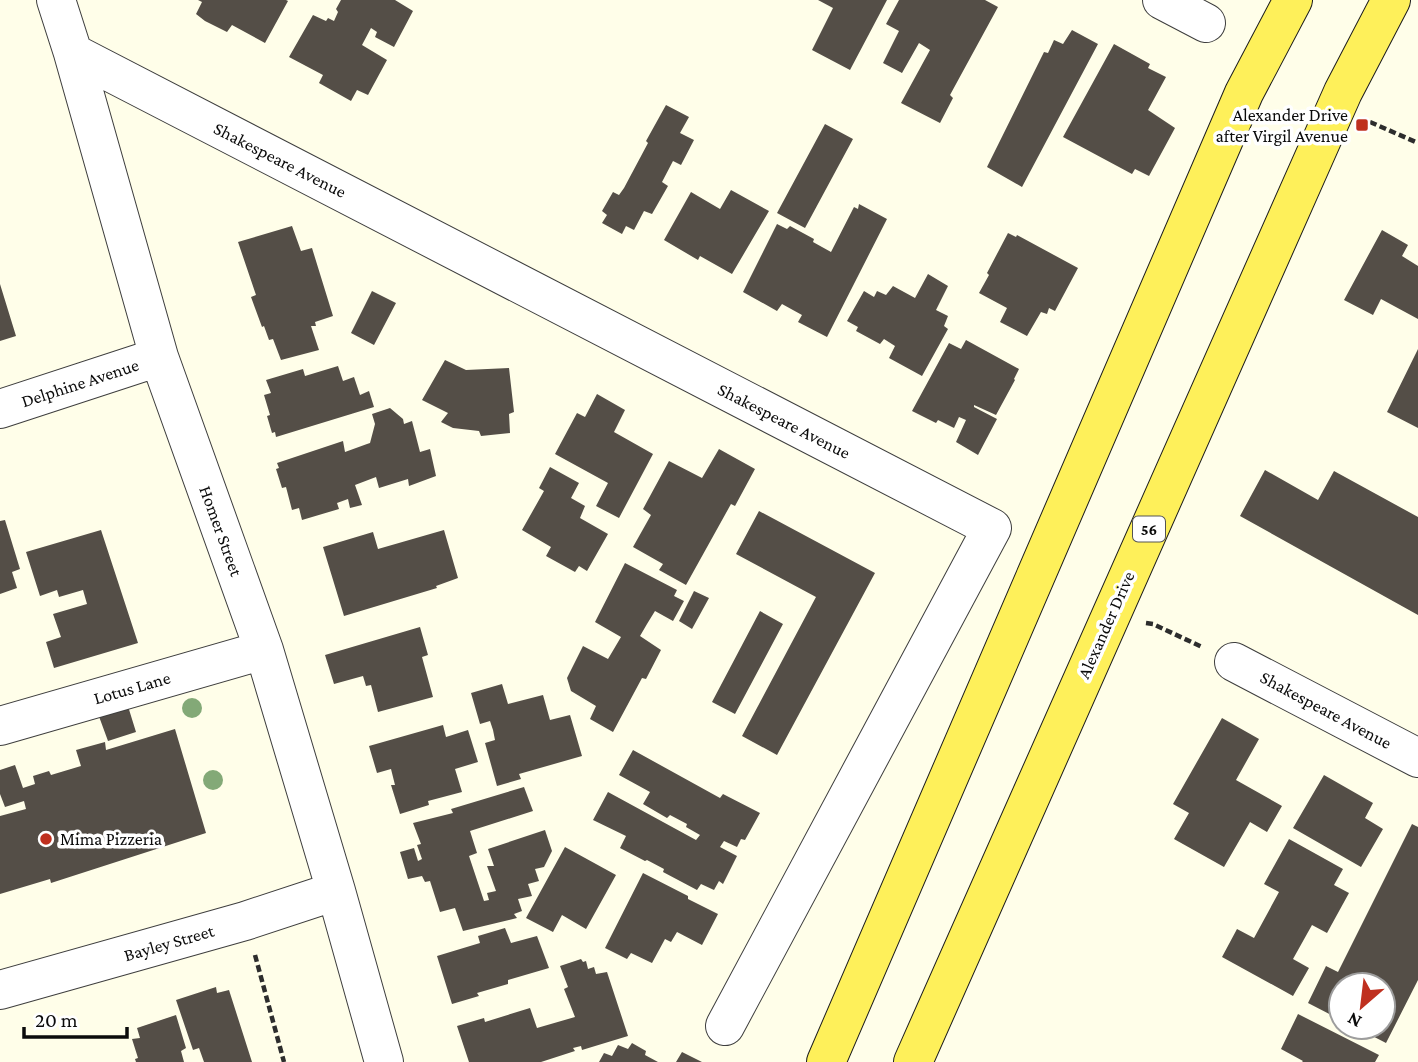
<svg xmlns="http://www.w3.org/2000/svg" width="1418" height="1062" viewBox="0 0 1418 1062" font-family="'Crimson Pro',serif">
	<rect width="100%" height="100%" fill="#fffee9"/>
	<path fill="#544e47" d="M198,0H286L288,1L265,43L232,25L227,32L205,21L196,14L202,2Z
		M341,0H395L413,11L394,47L375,37L377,32L371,28L362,45L387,60L368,95L357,90L351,101L319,83L323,75L289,57L313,15L326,21L328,18L334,21L338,12L336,9Z
		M818,0H887L850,70L812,50L833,8Z
		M899,0H985L998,7L950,95L953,98L940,123L901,103L930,50L919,43L902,73L883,63L899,31L886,24Z
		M1072,30L1098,44L1022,187L987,167L1044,52L1048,53L1054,40L1063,44Z
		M1114,44L1150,64L1148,68L1166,77L1148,110L1175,128L1149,176L1135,169L1132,174L1063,137Z
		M666,105L689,117L680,133L694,140L681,165L673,161L662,182L668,186L652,214L644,211L634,230L626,226L622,234L602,223L607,215L602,211L613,192L619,195L624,188L648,143L646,141Z
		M825,124L853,139L805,228L777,213Z
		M731,190L769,211L732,274L700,256L698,260L664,240L691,192L720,209Z
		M859,204L887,219L827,337L798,322L802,315L782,304L777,311L743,292L777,224L787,229L790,226L814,239L813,242L831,252L854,207L858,209Z
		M292,226L301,251L312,248L333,316L315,322L316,326H311L319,350L281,360L273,339L269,340L264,326L262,327L251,297L256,295L238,242Z
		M1382,230L1408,245L1402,256L1418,266V319L1381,299L1373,315L1344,300Z
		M1008,233L1016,237L1017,235L1078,268L1055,311L1049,308L1047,314L1041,312L1027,336L1000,322L1007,308L979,293L989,275L987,273Z
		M928,274L948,286L936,310L948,316L944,326L948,329L922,376L889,358L895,346L884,339L880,344L856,331L858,327L847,321L864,291L874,297L877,291L886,295L893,286L915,298Z
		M0,284L16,336L0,341Z
		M372,291L396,303L374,345L351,333Z
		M966,340L1019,369L1014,379L1015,380L996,415L974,405V407L997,419L978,455L956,442L966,420L959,417L954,428L938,420L936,423L912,411L949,343L961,349Z
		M1418,349V428L1387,412Z
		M445,360L466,370L509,368L514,412L509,414L510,433L481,436L479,431L453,428L441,422L448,413L422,400Z
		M338,366L343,381L354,377L360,395L369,391L374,407L276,437L275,432L272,433L267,416L270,415L264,395L271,393L266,380L303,369L305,376Z
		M597,394L625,410L614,432L653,454L619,518L596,506L608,483L555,454L577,413L585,417Z
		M390,408L403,419L404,424L412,421L420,452L430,449L436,476L409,486L408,479L379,488L376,477L355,485L362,505L350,508L348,499L337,503L339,509L302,520L299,508L292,510L286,487L282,488L276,469L279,468L277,463L343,441L345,452L367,444L370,443L375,424L372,414Z
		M719,449L755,469L735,506L731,504L686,585L659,570L663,564L633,547L651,515L643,509L669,461L702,478Z
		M550,467L579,483L571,498L585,506L580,518L608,534L587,571L579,566L575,572L546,556L551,547L522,530L544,491L539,488Z
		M1265,470L1318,500L1334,471L1418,517V615L1240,516Z
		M759,511L875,573L777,755L742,736L816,597L736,554Z
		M5,520L20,569L12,572L17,588L0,594V521Z
		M101,530L138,643L54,668L46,642L61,637L53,614L87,604L83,590L59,597L57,590L40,596L26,552Z
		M444,530L458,578L436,586L437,588L344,616L323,547L373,532L378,549Z
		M625,563L677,590L674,596L684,601L673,621L655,611L647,624L640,636L661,650L646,679L642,678L613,732L590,719L596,706L571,691L567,678L583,646L608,659L621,637L595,622Z
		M694,591L709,598L692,629L679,621Z
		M760,611L783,624L735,714L712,702Z
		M420,627L428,655L422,657L433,697L378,712L371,685L366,686L363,676L334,684L325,655Z
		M502,684L508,704L543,695L550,720L570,715L582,756L519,774L521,779L497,786L485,743L495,740L493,730L490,721L480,724L471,693Z
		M127,703L136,732L108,741L97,711Z
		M1222,718L1259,739L1236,780L1282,806L1267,832L1250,822L1224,867L1174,839L1189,813L1173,804Z
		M443,725L446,737L468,730L478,762L455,769L462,792L428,801L429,805L400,814L391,785H395L391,769L377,773L369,746Z
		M175,729L206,833L51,883L50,879L0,894V816L26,809L24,801L5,807L0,794V770L15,765L23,788L35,784L33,776L49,771L51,775L81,766L76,750L105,742L106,750Z
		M633,750L720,798L723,794L760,813L745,840L741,839L737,847L724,841L720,847L737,856L723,884L719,881L714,890L701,884L697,890L663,872L664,869L647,860L645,861L620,848L626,836L593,820L608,792L696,840L700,835L686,827L687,824L670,815L667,818L643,804L650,792L619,775Z
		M1324,775L1373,803L1365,818L1383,829L1361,867L1293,828Z
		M524,787L533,811L470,831L477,853L469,856L484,901L489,900L487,893L496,891L487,866H494L488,849L545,830L552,851L544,867L535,869L539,881L528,884L532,896L518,899L522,911L514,914L517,918L463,931L455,908L440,912L430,881L425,882L422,876L408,879L400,852L414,848L418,861L422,859L417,845L421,844L413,823L453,813L451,809Z
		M1412,824L1418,827V980L1386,1043L1355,1027H1383V985H1341V1020L1308,1003L1326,966L1338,972Z
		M1289,839L1343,869L1334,885L1349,893L1327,933L1312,925L1293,959L1309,968L1293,996L1222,957L1237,929L1254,938L1279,892L1264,884Z
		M565,847L616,875L586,929L562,915L553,932L526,918Z
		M643,873L688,896V899L718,914L702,945L677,932L671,942L665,939L652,963L631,953L627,959L605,948Z
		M505,928L511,943L537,936L549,968L508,980V984L477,993L479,996L452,1004L437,956L480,943L478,936Z
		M581,959L583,962L586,961L588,969L594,967L596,974L607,972L628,1036L582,1050L581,1046L573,1048L575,1051L541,1062H469L457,1026L484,1018L485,1022L530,1008L537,1028L575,1017L564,989L568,987L560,966Z
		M216,987L217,993L229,990L252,1062H204L199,1048L193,1050L176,1000Z
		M1298,1014L1379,1055L1375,1062H1302L1303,1061L1281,1049Z
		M176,1015L186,1048L181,1051L184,1062H136L135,1059L138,1058L132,1039L140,1038L137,1028Z
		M632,1043L646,1051L645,1055L658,1062H599L604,1053L612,1056L618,1045L628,1049Z
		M682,1052L702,1062H676Z"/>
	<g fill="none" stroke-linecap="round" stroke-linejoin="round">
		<g stroke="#3e3e3e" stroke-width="40">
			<path id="minor" d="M56,0L73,53L159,357L264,650L336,891L384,1062
				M1162,0L1206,23
				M73,53L992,528L725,1026
				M0,409L159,357
				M1234,662L1418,758
				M0,726L264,650
				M0,990L245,921L336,891"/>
		</g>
		<g stroke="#1c1c1c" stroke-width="40">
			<path id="major" d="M826,1062L1244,93L1293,0
				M913,1062L1343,92L1391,0"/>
		</g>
		<path stroke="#2d2d2d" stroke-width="4.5" stroke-dasharray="7 3.5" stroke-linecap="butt" d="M1370,122L1418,143
			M1146,623L1153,624L1202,647
			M255,955L284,1062"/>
		<use href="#minor" stroke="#fff" stroke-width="38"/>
		<use href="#major" stroke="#fef05a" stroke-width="38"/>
	</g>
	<g fill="#83a977">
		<circle cx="192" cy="708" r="10"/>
		<circle cx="213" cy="780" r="10"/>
	</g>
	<g fill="#bf301f" stroke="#fff" stroke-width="2.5">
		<rect x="1355" y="118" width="14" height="14" rx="3.5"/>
		<circle cx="46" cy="839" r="7"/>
	</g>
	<g text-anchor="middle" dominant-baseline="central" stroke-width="7" stroke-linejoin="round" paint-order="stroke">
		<rect fill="#fff" stroke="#545454" stroke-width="2" x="1133" y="516.5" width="32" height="25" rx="5"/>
		<g font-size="16" font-weight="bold" fill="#0b0b0b">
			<text x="1149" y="529">56</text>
		</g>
		<g font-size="18" fill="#0b0b0b" stroke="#fff" text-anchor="end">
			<text x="1348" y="115">Alexander Drive<tspan x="1348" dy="21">after Virgil Avenue</tspan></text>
			<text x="60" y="839" text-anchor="start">Mima Pizzeria</text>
		</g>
		<g font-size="18" fill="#0b0b0b" stroke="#fff">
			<text transform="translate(280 160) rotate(27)">Shakespeare Avenue</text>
			<text transform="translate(80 383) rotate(-18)">Delphine Avenue</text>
			<text transform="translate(784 421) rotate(27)">Shakespeare Avenue</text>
			<text transform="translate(221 531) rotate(70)">Homer Street</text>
			<text transform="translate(1106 625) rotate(-66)">Alexander Drive</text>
			<text transform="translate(132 688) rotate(-16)">Lotus Lane</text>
			<text transform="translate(1326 710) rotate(28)">Shakespeare Avenue</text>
			<text transform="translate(169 943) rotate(-16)">Bayley Street</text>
		</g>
	</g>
	<g transform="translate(1362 1006) rotate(208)"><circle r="33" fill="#ffffff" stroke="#9d9d9d" stroke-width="2"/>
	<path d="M0-5L12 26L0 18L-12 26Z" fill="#bf301f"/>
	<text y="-10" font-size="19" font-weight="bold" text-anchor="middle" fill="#0b0b0b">N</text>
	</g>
	<path d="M24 1027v10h103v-10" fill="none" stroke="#0b0b0b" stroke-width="3.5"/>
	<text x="35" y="1027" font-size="21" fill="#0b0b0b" stroke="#ffffff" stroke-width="5" paint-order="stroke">20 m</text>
</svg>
